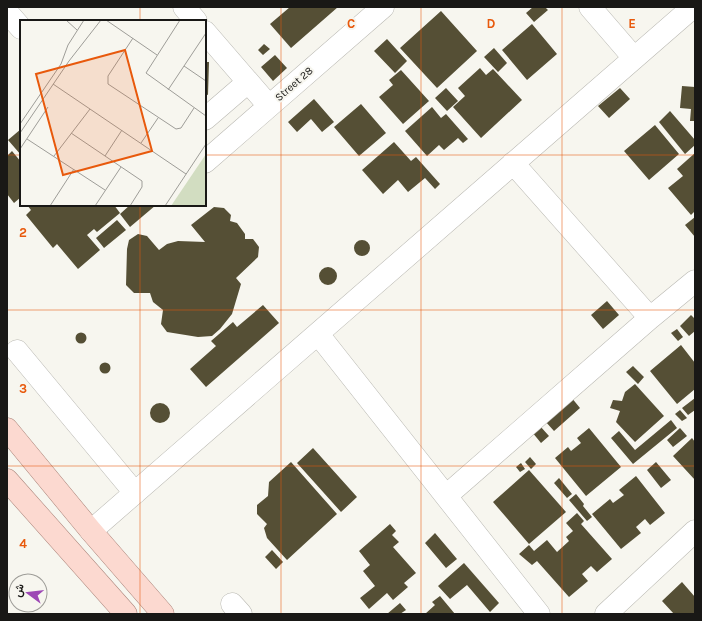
<svg xmlns="http://www.w3.org/2000/svg" width="702" height="621" viewBox="0 0 702 621" font-family="Karla,Vazirmatn,sans-serif">
	<rect width="100%" height="100%" fill="#f7f6ef"/>
	<path fill="#554f35" d="M290,7H338L291,48L270,24Z
		M533,7H545L548,10L534,22L526,13Z
		M441,11L477,51L437,88L400,48Z
		M532,24L557,54L527,80L502,50Z
		M387,39L407,61L395,73L374,51Z
		M264,44L270,49L263,55L258,50Z
		M494,48L507,63L498,72L484,57Z
		M275,55L287,68L273,81L261,67Z
		M205,62H209L208,95L205,94Z
		M480,68L486,75L493,69L522,100L481,138L453,107L465,96L458,88Z
		M401,70L429,101L403,124L379,97L393,85L389,80Z
		M682,86L695,87V121H690L691,109L680,108Z
		M446,88L458,101L447,111L435,98Z
		M620,88L630,99L609,118L598,106Z
		M314,99L334,122L322,132L311,119L297,132L288,122Z
		M361,104L386,133L359,156L334,127Z
		M432,107L441,118L446,114L468,139L463,143L458,138L444,150L439,145L427,156L405,131Z
		M670,111L695,140V145L685,154L659,122Z
		M655,125L679,154L649,180L624,151Z
		M21,129V155L8,140Z
		M394,142L411,161L416,157L440,184L435,189L425,178L408,192L398,180L383,194L362,170Z
		M12,151L21,162V197L14,203L7,194V156Z
		M695,153V211L691,215L668,188L683,176L677,169Z
		M27,205H114L120,213L97,232L94,229L87,235L100,250L78,269L57,244L53,248L26,215L31,210Z
		M130,205H156L130,227L120,214Z
		M214,207L224,208L231,215L230,221L237,223L245,234V239H253L259,247L258,257L236,278L241,284L232,314L220,329L212,336L198,337L167,332L161,324L163,310L153,302L150,293H134L126,285L127,249L129,240L138,234L147,236L159,250L167,244L178,241L205,242L191,225Z
		M695,217V237L685,225Z
		M117,220L126,230L104,248L96,238Z
		M354 248a8 8 0 1 1 16 0a8 8 0 1 1-16 0Z
		M319 276a9 9 0 1 1 18 0a9 9 0 1 1-18 0Z
		M607,301L619,315L603,329L591,315Z
		M263,305L279,323L206,387L190,369L216,346L211,341L233,322L237,327Z
		M691,315L695,319V331L689,336L680,326Z
		M677,329L683,337L678,341L671,333Z
		M75.5 338a5.5 5.5 0 1 1 11 0a5.5 5.5 0 1 1-11 0Z
		M681,345L695,363V389L677,404L650,371Z
		M99.5 368a5.5 5.5 0 1 1 11 0a5.5 5.5 0 1 1-11 0Z
		M633,366L644,377L638,384L626,372Z
		M635,384L664,416L635,442L616,422L620,411L610,408L613,400L622,401L625,392Z
		M571,397L580,408L554,431L545,421Z
		M695,398V410L688,415L682,408Z
		M150 413a10 10 0 1 1 20 0a10 10 0 1 1-20 0Z
		M680,410L687,418L682,421L675,414Z
		M671,420L677,428L633,464L611,438L619,431L635,450Z
		M540,426L549,436L541,443L532,432Z
		M589,428L621,467L586,496L555,458L568,447L571,451L581,443L577,438Z
		M680,428L687,436L673,447L667,440Z
		M692,438L695,442V480L673,456Z
		M313,448L357,497L341,512L297,463Z
		M530,457L536,464L531,469L525,462Z
		M291,462L337,514L287,560L267,538L264,528L267,524L257,514V505L268,496L269,482Z
		M656,462L671,480L661,488L647,470Z
		M521,463L525,469L520,472L516,467Z
		M529,470L566,512L529,544L493,502Z
		M636,476L665,513L650,525L645,519L636,527L641,533L621,549L592,514L610,499L613,503L624,495L619,490Z
		M559,478L572,494L567,498L554,483Z
		M576,494L584,504L583,506L592,517L587,521L569,500Z
		M577,513L584,521L581,524L612,559L597,572L591,566L582,574L588,581L569,597L537,561L532,565L519,554L529,545L534,551L547,540L557,552L569,541L566,537L573,531L566,523Z
		M390,524L396,531L392,535L399,542L393,547L416,573L404,583L408,587L393,600L387,593L369,609L360,598L375,586L363,571L370,565L359,551Z
		M435,533L457,559L446,568L425,543Z
		M272,550L283,562L276,569L265,557Z
		M464,563L499,603L490,612L467,585L450,599L438,586Z
		M682,582L695,597V614H674L662,601Z
		M440,596L455,614H425L435,605L432,602Z
		M400,603L406,610L400,614H387Z"/>
	<g fill="none" stroke-linecap="round" stroke-linejoin="round">
		<g stroke="#b9b8b2" stroke-width="23">
			<path id="minor" d="M184,7L196,21
				M590,7L634,58
				M7,12L21,28
				M205,32L269,106
				M205,119L248,82
				M205,162L383,7
				M513,163L650,318
				M318,334L539,614
				M17,351L135,493
				M446,496L650,318L695,281
				M91,531L693,7
				M232,604L241,614
				M606,614L695,531"/>
		</g>
		<g stroke="#ab857b" stroke-width="23">
			<path id="major" d="M7,429L91,531L163,614
				M7,480L126,614"/>
		</g>
		<use href="#minor" stroke="#fff" stroke-width="22"/>
		<use href="#major" stroke="#fcd9d0" stroke-width="22"/>
	</g>
	<path fill="none" stroke="#e8590c" stroke-width="1" stroke-opacity="0.55" d="M140,7V21M281,7V614M421,7V614M562,7V614M7,155H21M205,155H695M140,205V614M7,310H695M7,466H695"/>
	<g text-anchor="middle" dominant-baseline="central" stroke-width="4" stroke-linejoin="round" paint-order="stroke">
		<g font-size="11" fill="#191816" stroke="#f7f6ef">
			<text transform="translate(294 84) rotate(-41)">Street 28</text>
		</g>
	</g>
	<g transform="translate(20 20)">
		<rect width="186" height="186" fill="#f7f6ef"/>
		<path d="M186,134V186H151Z" fill="#d2ddc1"/>
		<path fill="none" stroke="#9e9d98" stroke-width="1" d="M46,0L57,10M86,0L137,35M160,0L126,53L186,96M113,18L88,56V64L156,109L161,108L174,88M164,46L186,61M33,64L166,154M148,70L186,13M0,104L41,44L48,25L64,0M0,113L49,41L81,0M51,113L122,161V167L110,186M7,119L85,170M121,123L138,98M0,129L28,87M34,136L70,89M85,136L102,110M30,186L54,149M75,186L101,147M145,186L186,124"/>
		<path fill="#e8590c" fill-opacity="0.15" stroke="#e8590c" stroke-width="2" d="M105,30L132,131L43,155L16,54Z"/>
		<rect width="186" height="186" fill="none" stroke="#191816" stroke-width="2"/>
	</g>
	<g font-size="13" text-anchor="middle" font-weight="bold" fill="#e8590c" stroke="#f7f6ef" stroke-width="4" stroke-linejoin="round" paint-order="stroke">
		<text x="351" y="28">C</text>
		<text x="491" y="28">D</text>
		<text x="632" y="28">E</text>
		<text x="23" y="237">2</text>
		<text x="23" y="393">3</text>
		<text x="23" y="548">4</text>
	</g>
	<rect width="702" height="621" fill="none" stroke="#191816" stroke-width="16"/>
	<g transform="translate(28 593) rotate(285)"><circle r="19" fill="#f7f6ef" stroke="#9e9d98"/>
	<path d="M0-3L7 15L0 10L-7 15Z" fill="#9d48b5"/>
	<text y="-6" font-size="11" font-weight="bold" text-anchor="middle" fill="#191816">ش</text>
	</g>
</svg>
